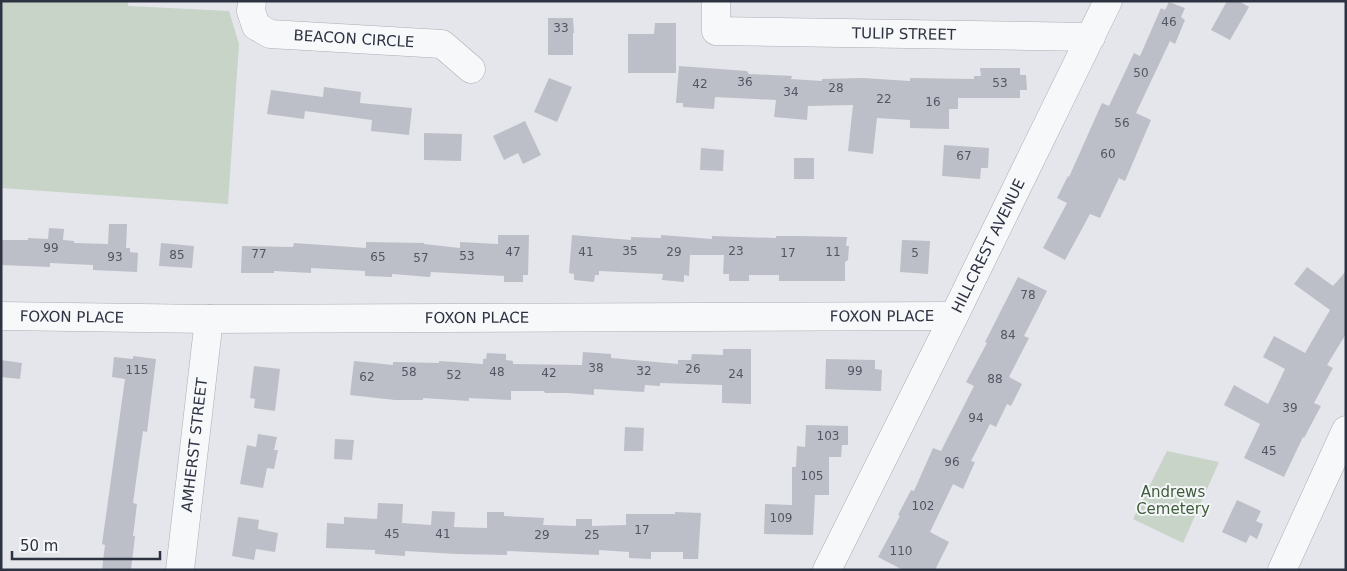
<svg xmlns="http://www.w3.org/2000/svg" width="1347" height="571" viewBox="0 0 1347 571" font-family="'DejaVu Sans',sans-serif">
	<rect width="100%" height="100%" fill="#e5e6eb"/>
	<path fill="#c8d4c7" d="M1,1H128V6L229,11L239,44L228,204L1,188Z
		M1167,451L1219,462L1183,543L1133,519Z"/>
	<path fill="#bcbfc7" d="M1227,1H1239L1249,7L1230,40L1211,30Z
		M1169,2L1185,8L1181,17L1185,20L1175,44L1170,41L1136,113L1151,120L1125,181L1119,178L1100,218L1090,214L1065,260L1043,248L1067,203L1057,198L1068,176L1069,177L1102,103L1109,106L1134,53L1140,56L1161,8L1165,10Z
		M548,18H573L574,33H573V55H548Z
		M655,23H676V73H628V34H654Z
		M679,66L747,71L749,74L792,76L791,79L822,81V79L863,78L910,81V78L974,79V76H981L980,68H1020V75H1026L1027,90H1020V98H958V109H949V129L910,128V120L877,118L873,154L848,151L853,105L808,106L807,120L774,117L776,100L715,97L714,109L683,107V103H676Z
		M549,78L572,87L557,122L534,112Z
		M324,87L361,92L360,103L412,108L409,135L371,131L372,120L305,111L304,119L267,114L271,90L323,97Z
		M525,121L541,155L523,164L518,153L504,160L493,136Z
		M424,133L462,134L461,161L424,160Z
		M944,145L989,148L988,168H981L980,179L942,176Z
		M701,148L724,150L723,171L700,170Z
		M794,158H814V179H794Z
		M109,224H127L126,248H130V252L138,253L137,272L93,270V265L50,263V267L1,265V240H28V238L48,239L49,228L64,229L63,240L74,241V243L108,244Z
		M498,235H529L528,275H523V282H504V276L431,272L430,277L392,274V277L365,276V271L311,268V273L274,271V273H241L242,246L293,247L294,243L366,248V242L424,243V244L460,248V242L498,244Z
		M572,235L631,240V237L661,238V235L712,239V236L776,238V236H800L847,237L846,246H849L848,260L845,262V281H779V275H749V281H729V274H723L724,255H690L689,276L684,275V282L662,280L663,274L599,271V275H595L594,282L574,280V274L569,273Z
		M902,240L930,241L928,274L900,272Z
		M161,243L194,246L192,268L159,266Z
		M1307,267L1333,286L1346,271V334L1327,365L1333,368L1314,403L1321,406L1304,438L1303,437L1284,477L1244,458L1260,424L1224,405L1234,385L1268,404L1285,369L1263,357L1274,336L1305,353L1330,310L1294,284Z
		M1018,277L1047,291L1024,336L1029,338L1009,377L1022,384L1011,406L1007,404L996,427L990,424L971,461L975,462L963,489L953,484L930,532L949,542L935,570H903L878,557L900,516L898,515L911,490L914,491L933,448L941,451L974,386L966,382L987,343L985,342Z
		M723,349H751V404L722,403V385L660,383V386L645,385L644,392L594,389V395L567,393H545L544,391H511V400L469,398V401L423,398V400H395L350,395L354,361L393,365V362L439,363V361L483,364V359H486L487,353L506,354V360L513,361V364L582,365L583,352L611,354V358L678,364V360H691L692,354L723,355Z
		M133,356L156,359L147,432L143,431L133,503L137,504L133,536H135L131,570H102L105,545L102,544L125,379L112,377L114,357L133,359Z
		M826,359L875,360V369L882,370L881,391L825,389Z
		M1,360L22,363L20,379L1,377Z
		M254,366L280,369L275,411L254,408L255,399L250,398Z
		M806,425L848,426V445H842L841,457H829V495H815L813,535L764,534L765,504L792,505V467H796L797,446L805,447Z
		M625,427L644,428L643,451H624Z
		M258,434L277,437L274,450H278L274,469L267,468L263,488L240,484L247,445L256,447Z
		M335,439L354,440L352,460L334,459Z
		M1237,500L1261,511L1256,521L1263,524L1257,539L1250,535L1246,543L1222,532Z
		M378,503L403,504L402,523L431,525L432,511L455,512L454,527L487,528V512H504V516L544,518L543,525L576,526V519H592V526L626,525V514H675V512L701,513L698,559H683V552H651V559L629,558V552L599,550V555L507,551V555L457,554L405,551V556L375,554V550L326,548L327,523L344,524V517L377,519Z
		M238,517L259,520L258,529L278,533L275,552L256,549L254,560L232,556Z"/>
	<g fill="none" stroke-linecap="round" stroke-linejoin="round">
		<g stroke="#aaadb5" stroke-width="29">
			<g id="minor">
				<path id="s1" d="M252,1L251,11L256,26L270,34L442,44L471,69"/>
				<path id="s2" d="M716,1V31L1091,37"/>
				<path id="s3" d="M1,316L209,319L954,316"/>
				<path id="s4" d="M180,570L209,319"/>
				<path id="s5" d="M827,570L954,316L1108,1"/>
				<path d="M1282,570L1346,430"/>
			</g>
		</g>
		<use href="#minor" stroke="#f7f8fa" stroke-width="28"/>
	</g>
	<g text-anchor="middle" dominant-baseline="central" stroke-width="4" stroke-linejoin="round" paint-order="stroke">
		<g font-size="12" fill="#525663">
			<text x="1169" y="22">46</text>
			<text x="561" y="28">33</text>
			<text x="1141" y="73">50</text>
			<text x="745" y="82">36</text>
			<text x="1000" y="83">53</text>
			<text x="700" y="84">42</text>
			<text x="836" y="88">28</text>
			<text x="791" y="92">34</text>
			<text x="884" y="99">22</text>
			<text x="933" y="102">16</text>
			<text x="1122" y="123">56</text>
			<text x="1108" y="154">60</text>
			<text x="964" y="156">67</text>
			<text x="51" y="248">99</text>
			<text x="630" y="251">35</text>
			<text x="736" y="251">23</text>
			<text x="513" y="252">47</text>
			<text x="586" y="252">41</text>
			<text x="674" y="252">29</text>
			<text x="833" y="252">11</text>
			<text x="788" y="253">17</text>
			<text x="915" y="253">5</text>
			<text x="259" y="254">77</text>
			<text x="177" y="255">85</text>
			<text x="467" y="256">53</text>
			<text x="115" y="257">93</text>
			<text x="378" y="257">65</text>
			<text x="421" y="258">57</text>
			<text x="1028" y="295">78</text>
			<text x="1008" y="335">84</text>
			<text x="596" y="368">38</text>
			<text x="693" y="369">26</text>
			<text x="137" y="370">115</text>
			<text x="644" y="371">32</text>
			<text x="855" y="371">99</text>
			<text x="409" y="372">58</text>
			<text x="497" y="372">48</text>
			<text x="549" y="373">42</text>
			<text x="736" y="374">24</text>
			<text x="454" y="375">52</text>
			<text x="367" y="377">62</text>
			<text x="995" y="379">88</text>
			<text x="1290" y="408">39</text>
			<text x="976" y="418">94</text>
			<text x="828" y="436">103</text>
			<text x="1269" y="451">45</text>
			<text x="952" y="462">96</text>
			<text x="812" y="476">105</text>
			<text x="923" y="506">102</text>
			<text x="781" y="518">109</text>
			<text x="642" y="530">17</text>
			<text x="392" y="534">45</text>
			<text x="443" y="534">41</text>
			<text x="542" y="535">29</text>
			<text x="592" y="535">25</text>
			<text x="901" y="551">110</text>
		</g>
		<g font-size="15" fill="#2e3342" stroke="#f4f6f8">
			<text stroke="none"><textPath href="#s2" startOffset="218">TULIP STREET</textPath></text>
			<text stroke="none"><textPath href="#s1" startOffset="126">BEACON CIRCLE</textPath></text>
			<text stroke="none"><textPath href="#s5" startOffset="362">HILLCREST AVENUE</textPath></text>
			<text stroke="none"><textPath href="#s3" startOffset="881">FOXON PLACE</textPath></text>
			<text stroke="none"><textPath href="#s3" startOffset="71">FOXON PLACE</textPath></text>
			<text stroke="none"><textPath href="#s3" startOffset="476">FOXON PLACE</textPath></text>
			<text stroke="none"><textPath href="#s4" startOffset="126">AMHERST STREET</textPath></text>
		</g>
		<g font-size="15" fill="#3f5c3c" stroke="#f4f6f8">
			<text x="1173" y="492">Andrews<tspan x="1173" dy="17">Cemetery</tspan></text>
		</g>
	</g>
	<rect width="1347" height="571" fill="none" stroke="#2e3342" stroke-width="5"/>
	<path d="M12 551v8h148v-8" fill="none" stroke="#2e3342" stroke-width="2.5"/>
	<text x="20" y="551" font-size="15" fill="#2e3342" stroke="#f4f6f8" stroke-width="4" paint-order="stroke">50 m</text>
</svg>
